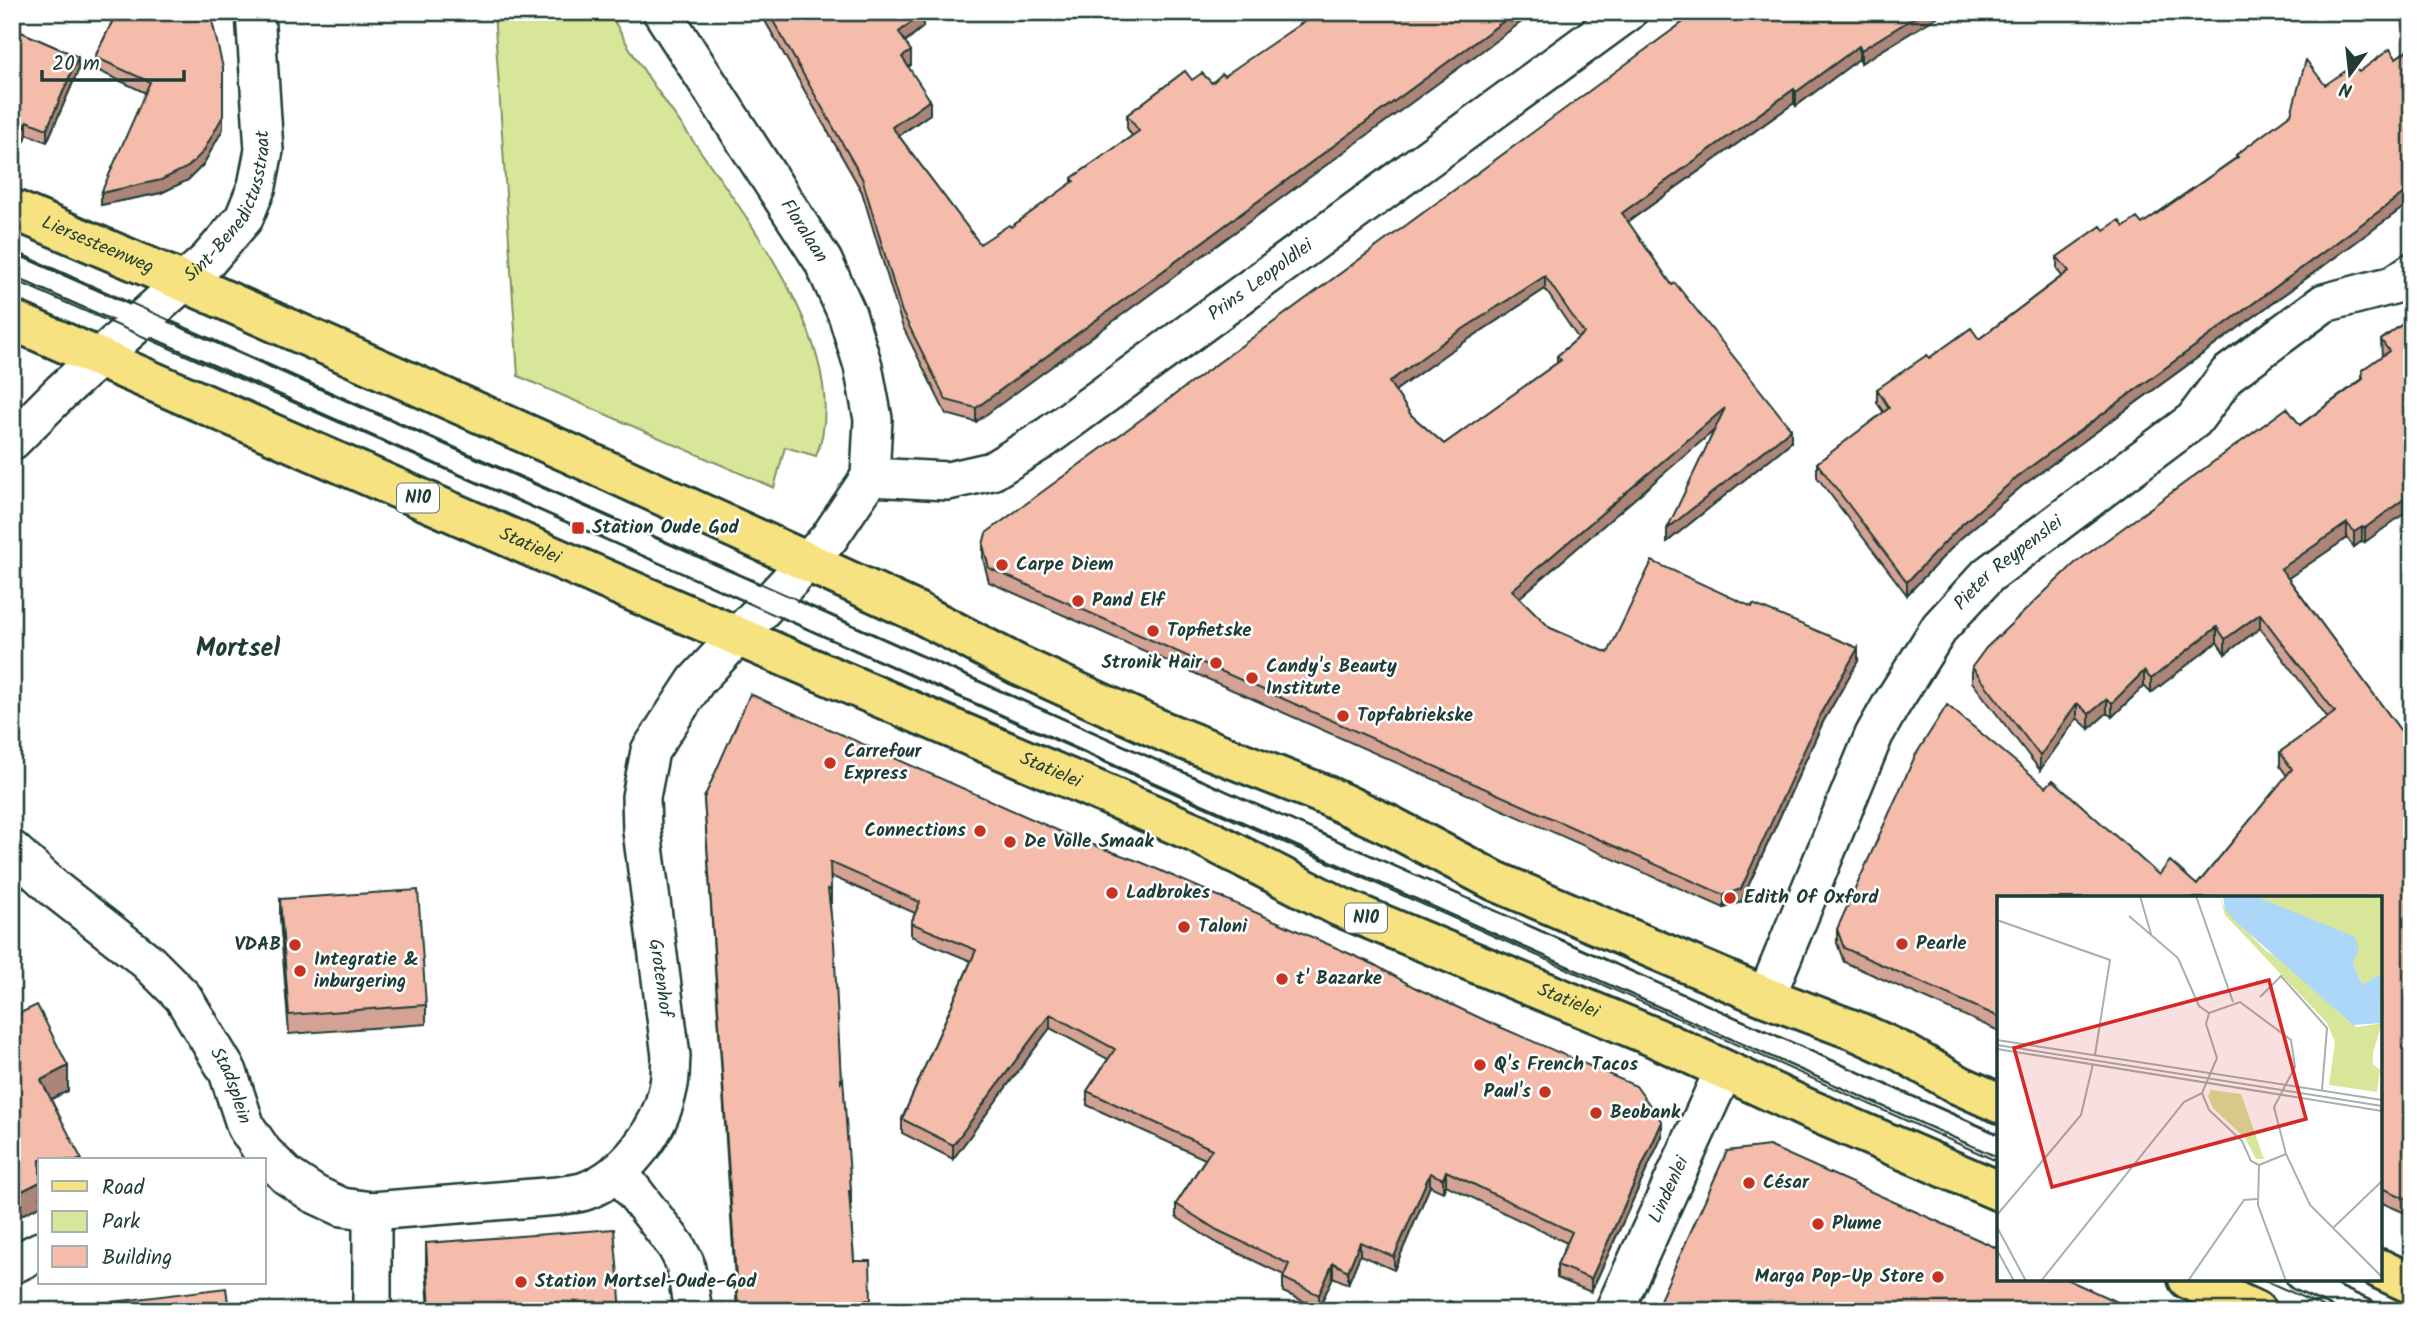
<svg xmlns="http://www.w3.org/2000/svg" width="2424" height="1323" viewBox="0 0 2424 1323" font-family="Kalam,sans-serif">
	<rect width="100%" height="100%" fill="#fff"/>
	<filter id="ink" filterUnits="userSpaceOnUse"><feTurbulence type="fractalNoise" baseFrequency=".0143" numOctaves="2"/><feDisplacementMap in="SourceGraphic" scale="14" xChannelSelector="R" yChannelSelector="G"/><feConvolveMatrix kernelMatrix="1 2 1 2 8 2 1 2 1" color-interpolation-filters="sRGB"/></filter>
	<g filter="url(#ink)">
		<path fill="#d8e699" stroke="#7c9266" stroke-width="2" d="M494,12H610C663,128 870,323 816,456L785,447L774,488L518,376Z"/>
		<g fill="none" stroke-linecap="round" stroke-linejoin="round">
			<g stroke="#1f3d34" stroke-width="24">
				<path id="lane" d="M12,264L1999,1146
					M2297,1279L2368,1311"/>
			</g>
			<g stroke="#1f3d34" stroke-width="42">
				<g id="street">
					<path id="s1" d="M662,12L823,261L847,314L863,366L873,419L870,477"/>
					<path id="s2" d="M12,441L61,392L208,260L244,218L257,186L264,150L255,12"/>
					<path id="s3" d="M870,477L948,481L992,471L1044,439L1628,12"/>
					<path id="s4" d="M12,850L56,890L147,961L183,997L228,1072L246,1127L263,1152L287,1176L314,1194L342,1207L372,1211L558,1196C567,1194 577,1194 585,1191C626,1176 660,1130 668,1089C671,1078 670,1067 671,1056L642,831L641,797L650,751L671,719L696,681L829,538L870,477"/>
					<path id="s5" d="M1766,997L1874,735L1891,705L1940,627L1988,575L2194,420L2228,374L2324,303L2393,285L2412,272"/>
					<path d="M618,1171L676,1246L685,1263L693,1311"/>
					<path d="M372,1211V1311"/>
					<path d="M12,1265L40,1251"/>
					<path id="s6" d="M1614,1311L1724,1070"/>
				</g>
			</g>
			<g stroke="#1f3d34" stroke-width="44">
				<g id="primary">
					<path id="s7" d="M12,209L184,282L567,452L915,611L1018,665L1165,732L1325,795L1389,825L1495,881L1766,997L1856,1031L1902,1052L1959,1085L1999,1103"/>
					<path id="s8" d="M12,320L646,597L1196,833L1340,907L1654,1037L1806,1108L1999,1191"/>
					<path d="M2380,1269L2412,1284"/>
					<path d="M2188,1279L2256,1311"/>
				</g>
			</g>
			<use href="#lane" stroke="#fff" stroke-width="19"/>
			<use href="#street" stroke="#fff" stroke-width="37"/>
			<use href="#primary" stroke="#f7e281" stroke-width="38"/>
			<path stroke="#1f3d34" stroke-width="2" d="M12,250L1999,1135
				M12,279L661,564L1999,1162
				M2262,1279L2333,1311
				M2323,1279L2393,1311"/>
		</g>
		<path fill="#d3a294" stroke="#1f3d34" stroke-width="2" fill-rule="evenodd" d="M12,12L15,13V26L14,29L78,57V71L47,142L27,134L25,141L12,146Z
			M117,12L223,129L203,165L188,180L161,193L101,205L146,93L95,69V57Z
			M760,12H922L923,27L905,42L911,65L908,67L930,114L899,136L980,244L1011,227L1072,183V178L1132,136L1127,128V115L1185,71L976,422L946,414L902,325L862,192Z
			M1697,12H1945L1861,63L1859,59L1796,106L1794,103L1628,222L1672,285L1791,442L1667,542L1714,430L1519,598L1550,628L1608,653L1858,661L1823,722L1741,902L1724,908L989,582L983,559V545ZM1545,289L1578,338L1557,356V363L1444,444L1411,415L1395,391L1446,354Z
			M2412,47V201L2022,486L1961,538L1907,595L1817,477V463L1884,413L1877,403V389L1929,358L1979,339L2062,276L2057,270V257L2104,230L2142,224L2236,158V155L2291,114L2325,85L2396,58Z
			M2412,317L2365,542L2362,541L2354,547L2347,538L2288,578L2412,746V1216L2380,1202V898H1999V1031L1844,962L1837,943V929L2046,787L2159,875L2197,885L2287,776L2280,766V752L2328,718L2260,628L2225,654L2217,642L2151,693L2144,686L2112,717L2107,713L2089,729L2077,718L2040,770L1972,682V667L2362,379V370L2382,356L2381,340Z
			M704,798L1662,1136L1591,1292L1557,1278V1265L1567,1243L1446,1185L1443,1192L1430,1186L1394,1270L1360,1255L1348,1284L1333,1277L1319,1308L1283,1292V1278L1284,1275L1217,1243L1176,1217V1204L1205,1159L1087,1105V1091L1108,1059L1050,1028L953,1159L902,1133V1119L971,961L911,936V923L915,913L831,876V903H830L841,1082L851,1191V1204H850L854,1261L871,1300V1311H737Z
			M280,899L426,1005V1024L289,1034L280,919Z
			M426,1243L621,1311H429L426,1267Z"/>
		<path fill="#ac8478" stroke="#1f3d34" stroke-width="2" d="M1516,12H1535L976,422V408Z
			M1923,12H1945L1861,63V50Z
			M15,13V26L12,32V19Z
			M923,13V27L899,46V32Z
			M1859,46V59L1796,106V92Z
			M911,51V65L902,71V57Z
			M78,57V71L47,142V129Z
			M223,68V129L203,165L188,180L161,193L101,205V193Z
			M1794,89V103L1622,226V213Z
			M930,100V114L892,140V127Z
			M27,121V134L25,141L12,146V132Z
			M2412,187V201L2022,486L1961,538L1907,595V582L1961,525L2022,473Z
			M1545,276V289L1446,354L1389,395V382L1446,340Z
			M1725,408V421L1512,604V590Z
			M1791,429V442L1667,542V529Z
			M2412,493V508L2365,542V528Z
			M2347,523V538L2281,583V569Z
			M2362,527V541L2354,547V532Z
			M2260,614V628L2225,654V639Z
			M2217,627V642L2151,693V679Z
			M1858,648V661L1823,722L1741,902L1724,908V895L1823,709Z
			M2144,671V686L2112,717V703Z
			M2107,699V713L2089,729V714Z
			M2077,703V718L2040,770V756Z
			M1050,1014V1028L953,1159V1145Z
			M68,1066V1091L41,1104V1080Z
			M1662,1122V1136L1591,1292V1279Z
			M1446,1171V1185L1443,1192V1179Z
			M1430,1173V1186L1394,1270V1257Z
			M40,1182V1206L12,1220V1196Z
			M1360,1242V1255L1348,1284V1271Z
			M1333,1263V1277L1319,1308V1295Z"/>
		<path fill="#f5bcac" stroke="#1f3d34" stroke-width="2" fill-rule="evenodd" d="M117,12H210L223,68V116L203,152L188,167L161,180L101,193L150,82L95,57Z
			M768,12H922L923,13L899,32L911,51L902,57L930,100L892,127L980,244L1009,225L1011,227L1074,181L1072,178L1139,131L1127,115L1185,71L1192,80L1202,73L1212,83L1222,74L1224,76L1318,12H1516L976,408L946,400L902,312L862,178Z
			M1697,12H1923L1861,50L1859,46L1796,92L1794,89L1622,213L1672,285L1675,283L1791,429L1667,529L1725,408L1512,590L1550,628L1608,653L1652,561L1752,607L1753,604L1858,648L1823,709L1741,889L1724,895L989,568L983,545L986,533ZM1545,276L1584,333L1557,356L1561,360L1444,444L1411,415L1389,382L1446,340Z
			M12,28L78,57L47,129L27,121L25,127L12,132Z
			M2412,47V187L2022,473L1961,525L1907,582L1817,463L1889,408L1877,389L1927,355L1929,358L1971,328L1979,339L2069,271L2057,257L2101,226L2104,230L2119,220L2124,227L2137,218L2142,224L2238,157L2236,155L2291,114L2306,60L2325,85L2353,66L2359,72L2390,49L2396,58Z
			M2412,317V493L2365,528L2362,527L2354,532L2347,523L2281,569L2412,746V1201L2380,1187V898H1999V1017L1844,948L1837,929L1915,756L1947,705L2046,787L2053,780L2159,875L2170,861L2197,885L2292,769L2280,752L2335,712L2260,614L2225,639L2217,627L2151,679L2144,671L2112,703L2107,699L2089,714L2077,703L2040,756L1972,667L1986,648L2074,564L2287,408L2300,425L2363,379L2362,370L2389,351L2381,340Z
			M750,694L1077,839L1143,863L1216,895L1373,964L1414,987L1493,1024L1636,1086L1662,1122L1591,1279L1557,1265L1572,1232L1446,1171L1443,1179L1430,1173L1394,1257L1360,1242L1348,1271L1333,1263L1319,1295L1283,1278L1289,1264L1217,1230L1176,1204L1212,1149L1087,1091L1115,1049L1050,1014L953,1145L902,1119L976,950L911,923L920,902L830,862L831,890L828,889L834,943L841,1082L843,1078L851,1191H849L854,1261H870L871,1300L852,1301L853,1311H764V1307L738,1309L704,798Z
			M418,890L426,1005L289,1015L280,899Z
			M37,1005L68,1066L41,1080L82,1160H40V1182L12,1196V1017Z
			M1769,1146L1999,1249V1279H2066L2137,1311H1655L1727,1151Z
			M614,1229L621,1311H430L426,1243Z
			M226,1288L229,1310L298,1306V1311L48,1310Z
			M1449,1301L1471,1311H1445Z"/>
	</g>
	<g fill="#c8321e" stroke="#fff" stroke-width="2.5">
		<rect x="571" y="521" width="14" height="14" rx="3.5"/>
		<circle cx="1002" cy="565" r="7"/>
		<circle cx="1078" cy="601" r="7"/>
		<circle cx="1153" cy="631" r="7"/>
		<circle cx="1216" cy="663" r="7"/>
		<circle cx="1252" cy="678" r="7"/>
		<circle cx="1343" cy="716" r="7"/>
		<circle cx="830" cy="763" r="7"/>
		<circle cx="980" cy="831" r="7"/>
		<circle cx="1010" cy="842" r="7"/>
		<circle cx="1112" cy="893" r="7"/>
		<circle cx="1730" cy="898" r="7"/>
		<circle cx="1184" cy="927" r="7"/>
		<circle cx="1902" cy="944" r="7"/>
		<circle cx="295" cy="945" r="7"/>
		<circle cx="300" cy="971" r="7"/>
		<circle cx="1282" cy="979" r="7"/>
		<circle cx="1480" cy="1065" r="7"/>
		<circle cx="1545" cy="1092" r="7"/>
		<circle cx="1596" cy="1113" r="7"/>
		<circle cx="1749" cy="1183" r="7"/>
		<circle cx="1818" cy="1224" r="7"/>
		<circle cx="1938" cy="1277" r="7"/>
		<circle cx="521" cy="1282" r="7"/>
	</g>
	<g text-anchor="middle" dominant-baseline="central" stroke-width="5" stroke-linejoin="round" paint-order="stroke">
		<g fill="#fff" stroke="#627771" stroke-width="2">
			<rect x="397" y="483.5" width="42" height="29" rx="5"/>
			<rect x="1345" y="903.5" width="42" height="29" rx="5"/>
		</g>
		<g font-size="18" font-weight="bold" fill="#1f3d34">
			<text x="418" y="498">N10</text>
			<text x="1366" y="918">N10</text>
		</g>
		<g font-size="19" fill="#1f3d34" stroke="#fff">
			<text stroke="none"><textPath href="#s2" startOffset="326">Sint-Benedictusstraat</textPath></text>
			<text stroke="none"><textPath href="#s1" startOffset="261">Floralaan</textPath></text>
			<text stroke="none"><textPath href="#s7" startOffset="93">Liersesteenweg</textPath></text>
			<text stroke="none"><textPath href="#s3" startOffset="453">Prins Leopoldlei</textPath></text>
			<text stroke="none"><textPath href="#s8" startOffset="565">Statielei</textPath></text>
			<text stroke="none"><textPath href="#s5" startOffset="504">Pieter Reypenslei</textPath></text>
			<text stroke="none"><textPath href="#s8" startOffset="1132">Statielei</textPath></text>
			<text transform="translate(660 978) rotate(82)">Grotenhof</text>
			<text stroke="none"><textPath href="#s8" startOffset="1699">Statielei</textPath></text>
			<text stroke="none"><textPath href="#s4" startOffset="327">Stadsplein</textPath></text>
			<text stroke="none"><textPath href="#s6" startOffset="133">Lindenlei</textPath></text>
		</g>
		<g font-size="19" font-weight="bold" fill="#1f3d34" stroke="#fff" text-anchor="start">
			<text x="592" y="528">Station Oude God</text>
			<text x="1016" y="565">Carpe Diem</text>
			<text x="1092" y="601">Pand Elf</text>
			<text x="1167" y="631">Topfietske</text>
			<text x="1202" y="663" text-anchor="end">Stronik Hair</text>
			<text x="1266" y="667">Candy's Beauty<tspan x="1266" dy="22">Institute</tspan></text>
			<text x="1357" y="716">Topfabriekske</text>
			<text x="844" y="752">Carrefour<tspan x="844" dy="22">Express</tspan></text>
			<text x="966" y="831" text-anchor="end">Connections</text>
			<text x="1024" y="842">De Volle Smaak</text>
			<text x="1126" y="893">Ladbrokes</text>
			<text x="1744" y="898">Edith Of Oxford</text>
			<text x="1198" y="927">Taloni</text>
			<text x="1916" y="944">Pearle</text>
			<text x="281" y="945" text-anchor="end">VDAB</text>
			<text x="314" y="960">Integratie &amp;<tspan x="314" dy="22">inburgering</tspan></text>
			<text x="1296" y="979">t' Bazarke</text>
			<text x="1494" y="1065">Q's French Tacos</text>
			<text x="1531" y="1092" text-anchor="end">Paul's</text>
			<text x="1610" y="1113">Beobank</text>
			<text x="1763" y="1183">César</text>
			<text x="1832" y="1224">Plume</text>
			<text x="1924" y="1277" text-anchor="end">Marga Pop-Up Store</text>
			<text x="535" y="1282">Station Mortsel-Oude-God</text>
		</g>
		<g font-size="26" font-weight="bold" fill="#1f3d34" stroke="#fff">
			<text x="238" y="649">Mortsel</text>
		</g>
	</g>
	<g transform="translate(1997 896)">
		<rect width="385" height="385" fill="#fff"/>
		<path d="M223,0L228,13L269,55L287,65L351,125L360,131L385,127L376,157V168L383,174L380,196L332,189L338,146L330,127L228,19ZM258,0H385V77L365,89L356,67ZM214,194L244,198L267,263H259L248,242L216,212L211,200Z" fill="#d8e699"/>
		<path d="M226,0H258L358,41L362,53L356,67L365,89L385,77V127L356,129L238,25L228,13Z" fill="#acd7f8"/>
		<path fill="none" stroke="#a5b1ae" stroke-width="2" d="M143,0L154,38M199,0L236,106M132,20L181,62L202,110L212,117M0,24L113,64L98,159M263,101L284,80L330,132L325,194M212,117L243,106L294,144L298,171L277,211L289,258L313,309L385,381M0,144L385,204M0,149L385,210M0,153L385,215M205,197L212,214L245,245L254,265L262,269M205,197L220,162L209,128L212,117M262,269L261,309L289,385M262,269L289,258M0,319L84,219L96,168M0,331L29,385M336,332L385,285M0,354L17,385M44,385L187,206L205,197M191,385L247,304L260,303"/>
		<path fill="#d62828" fill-opacity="0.15" stroke="#d62828" stroke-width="3.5" d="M272,84L309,223L55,291L17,152Z"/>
		<rect width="385" height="385" fill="none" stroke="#1f3d34" stroke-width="3.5"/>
	</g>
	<rect width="2424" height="1323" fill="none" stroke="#fff" stroke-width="42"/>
	<rect x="21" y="21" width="2382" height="1281" fill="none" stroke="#1f3d34" stroke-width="2.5" filter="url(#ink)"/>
	<rect x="38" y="1158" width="228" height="126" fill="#ffffff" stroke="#a5b1ae" stroke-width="2"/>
	<rect x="52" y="1181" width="35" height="10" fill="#f7e281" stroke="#a5b1ae" stroke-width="2"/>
	<text x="102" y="1194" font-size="21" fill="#1f3d34">Road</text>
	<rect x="52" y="1211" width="35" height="21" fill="#d8e699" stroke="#a5b1ae" stroke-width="2"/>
	<text x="102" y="1228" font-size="21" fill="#1f3d34">Park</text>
	<rect x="52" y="1246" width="35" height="21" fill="#f5bcac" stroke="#a5b1ae" stroke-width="2"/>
	<text x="102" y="1264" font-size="21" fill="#1f3d34">Building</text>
	<g transform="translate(2350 74) rotate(195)" stroke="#ffffff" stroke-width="5" paint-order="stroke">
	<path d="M0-5L12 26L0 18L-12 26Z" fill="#1f3d34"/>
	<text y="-10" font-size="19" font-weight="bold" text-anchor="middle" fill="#1f3d34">N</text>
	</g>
	<path d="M42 70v10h142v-10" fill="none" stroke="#1f3d34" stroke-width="3.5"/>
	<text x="52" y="70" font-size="21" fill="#1f3d34" stroke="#ffffff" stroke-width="5" paint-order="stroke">20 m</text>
</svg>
